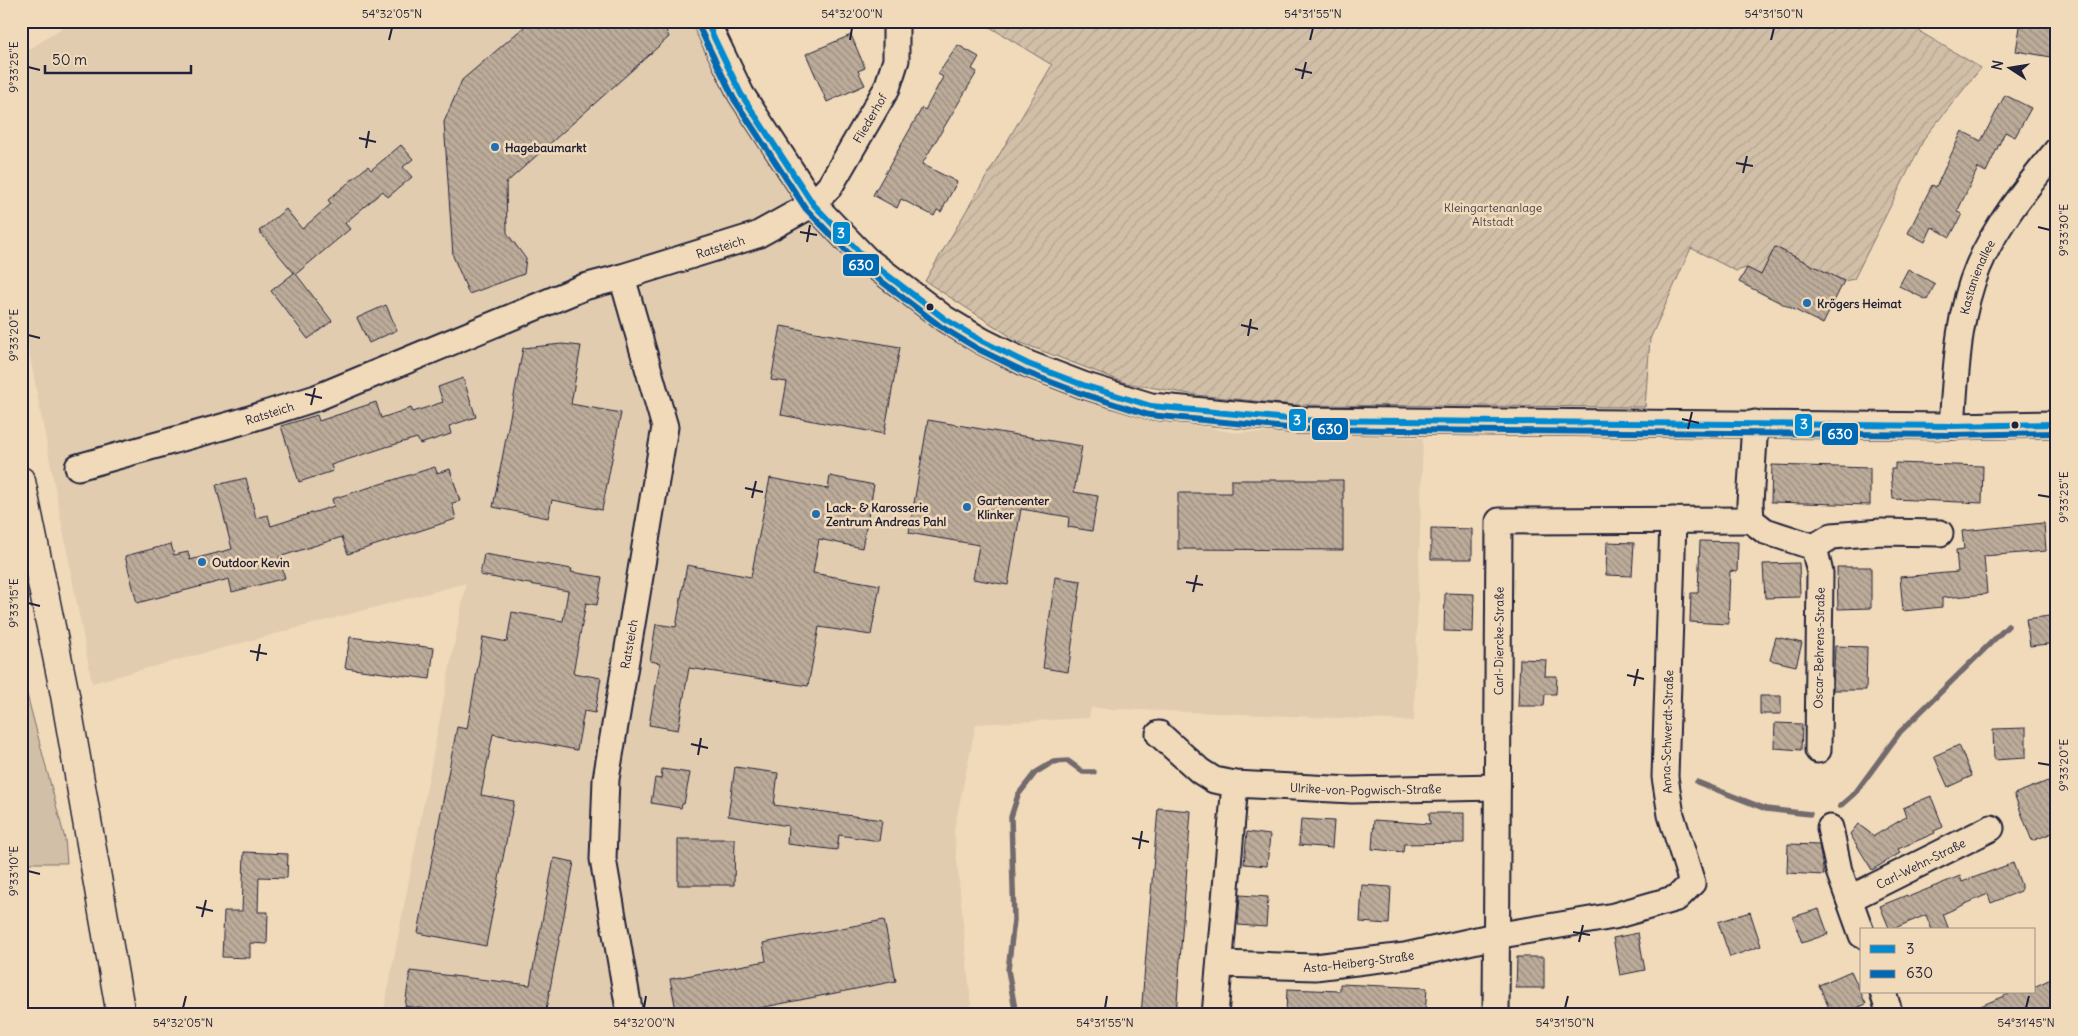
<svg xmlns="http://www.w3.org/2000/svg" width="2078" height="1036" viewBox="0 0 2078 1036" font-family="Delius,sans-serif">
	<defs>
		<pattern id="garden-furrows" width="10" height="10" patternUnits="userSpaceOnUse" patternTransform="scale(1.25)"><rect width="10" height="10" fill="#d2bfa7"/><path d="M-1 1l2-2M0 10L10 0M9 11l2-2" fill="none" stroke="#b4a491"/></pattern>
		<pattern id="building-back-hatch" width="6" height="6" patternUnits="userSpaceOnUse" patternTransform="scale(1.25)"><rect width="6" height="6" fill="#bdac9a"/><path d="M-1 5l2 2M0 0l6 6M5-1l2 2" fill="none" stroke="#998c7f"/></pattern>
	</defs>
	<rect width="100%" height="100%" fill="#f0dab9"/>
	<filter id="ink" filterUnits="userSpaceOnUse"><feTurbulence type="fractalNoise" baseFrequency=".02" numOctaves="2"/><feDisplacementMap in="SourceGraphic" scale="10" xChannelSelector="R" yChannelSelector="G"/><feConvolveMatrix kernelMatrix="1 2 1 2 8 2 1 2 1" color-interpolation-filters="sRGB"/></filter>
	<g filter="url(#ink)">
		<path fill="#e1ccb0" d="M72,21H693L731,98L858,265L899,303L962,347L1042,387L1120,411L1231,432L1423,438L1414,721L1091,708L1089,718L976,724L954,830L972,1015H383L466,583L92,683L21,309V55Z"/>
		<path fill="#d2bfa7" stroke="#7a7071" d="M21,672L65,839L67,863H21Z"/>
		<path fill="url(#garden-furrows)" stroke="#7a7071" d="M980,21H1909L1922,33L1981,68L1925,137L1854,279L1844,281L1775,247L1761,275L1747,268L1736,271L1691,248L1650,339L1645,407L1294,405L1196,395L1126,383L1019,342L925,281L1052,65Z"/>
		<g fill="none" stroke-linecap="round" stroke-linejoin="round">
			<path stroke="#736b6d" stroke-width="5.5" d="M1697,782L1766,809L1810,814
				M1840,806L1856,792L1900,732L2008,626
				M1016,1015L1008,970L1014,920L1011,817L1018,795L1035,773L1053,762L1068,761L1083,772H1094"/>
		</g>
		<path fill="url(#building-back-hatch)" stroke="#22223b" d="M531,21H662L669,37L506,183L507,233L526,259L524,274L469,294L453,256L444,122L462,80Z
			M2021,21L2057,27V58L2016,51Z
			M851,35L865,68L858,71L865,85L827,102L806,54Z
			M958,45L979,57L972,69L977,72L922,164L957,182L941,212L937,210L934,216L901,199L897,208L873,195L922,108L925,110L943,77L938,74Z
			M2005,95L2031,108L2015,137L2005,132L1986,172L1978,168L1957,212L1962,214L1950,237L1932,227L1925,242L1908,233L1932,185L1936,187L1962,131L1981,141Z
			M401,145L413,159L403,167L412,177L388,197L383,191L345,223L350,229L296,274L332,321L308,339L271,291L294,273L259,231L286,209L302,229L331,204L328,200L368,166L371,170Z
			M1775,247L1844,281L1823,324L1739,282L1747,268L1761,275Z
			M1908,269L1935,284L1927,300L1899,286Z
			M386,305L397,330L369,343L357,318Z
			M781,326L900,347L884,434L781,415L787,382L771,380Z
			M562,344L581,346L571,404L621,413L602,510L552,500L548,518L493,507L523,348Z
			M463,378L476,417L449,426L451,434L420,444L417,438L386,447L331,465L333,471L299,482L281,426L317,415L319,421L376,402L381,418L411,408L413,412L443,402L438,387Z
			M928,420L1082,446L1074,492L1098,496L1092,531L1068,527L1069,517L1021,509L1008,585L973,579L979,545L909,533Z
			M1895,463L1983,466L1982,503L1893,499L1891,469H1895Z
			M1772,465L1870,468V505L1771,502Z
			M435,467L437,473L450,469L460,501L452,503L456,519L348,554L342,537L279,557L285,578L232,592L229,579L137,603L125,556L171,544L174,555L188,552L190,560L232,549L216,485L246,478L256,518L268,515L271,526L334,506L332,499Z
			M830,476L874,485L862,548L819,539L813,573L880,585L871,635L819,627L808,686L689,668L678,730L649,725L660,663L650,661L656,624L676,627L687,565L751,577L770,478L828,489Z
			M1231,480H1343V550L1178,549V493H1231Z
			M2044,523L2046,551L1984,556L1987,594L1942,598V607L1903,611L1900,577L1958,572L1956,550L1964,549L1962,531Z
			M1431,528L1472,529V559H1431Z
			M1700,541L1738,542L1737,572L1730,571L1728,624L1690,622L1691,593H1698Z
			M1607,542L1634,543L1632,576L1606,575Z
			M484,554L572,569L571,572L602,577L597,605L586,603L573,673L601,678L595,713L584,711L577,750L493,734L481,795L514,801L486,946L418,933L457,727L467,729L483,637L507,642L512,612L563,621L568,591L480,575Z
			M1799,563L1800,597L1765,598L1763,564Z
			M1837,567H1871V608L1838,609Z
			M1055,577L1081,581L1068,672L1043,668Z
			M1445,593L1474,594L1473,632L1444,631Z
			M2057,615V643L2030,646L2026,619Z
			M350,637L434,648L430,679L345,668Z
			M1776,637L1802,643L1796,666L1770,660Z
			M1835,646L1867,647L1866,690H1833Z
			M1520,659L1546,660L1545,676H1557L1556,694H1545L1544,706H1518Z
			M1760,696H1781V714H1760Z
			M1775,723L1802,724L1801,750L1774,748Z
			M2026,728V758L1994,760L1993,729Z
			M1959,745L1972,776L1948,787L1934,756Z
			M735,767L778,773L774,805L882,820L879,841L839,835L837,850L787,844L788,826L728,816Z
			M662,769L690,773L684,804H682L681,808L651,803L655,778L661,779Z
			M2048,781L2057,804V831L2032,841L2014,794Z
			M1931,796L1943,827L1934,831L1935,833L1898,849L1900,853L1872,870L1850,834L1858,824L1874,836L1906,817L1903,808Z
			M1158,808L1191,811L1176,1015H1141Z
			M1429,813H1464V843L1404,844L1403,852L1372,849L1374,820L1430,824Z
			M1301,819L1334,821L1332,848L1299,845Z
			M1247,832L1270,835L1267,866L1244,864Z
			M678,839H735L734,885H678Z
			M1788,844L1819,845L1824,875L1787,873Z
			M244,852L288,854L287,878L259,877L258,912H268L267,944L250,943V958L222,957L224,911H242Z
			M554,858L574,862L545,1015H467L405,1006L410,971L530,985Z
			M2013,863L2021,885V891L1991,903L1988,894L1943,914L1949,930H1932L1926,915L1890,930L1880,906L1907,895L1908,897L1960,876L1962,882Z
			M1362,885L1391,887L1389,924L1360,922Z
			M1240,895L1268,897L1266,927L1238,925Z
			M1819,909L1828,934L1802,943L1793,917Z
			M1750,912L1761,946L1730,957L1718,922Z
			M884,920L896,981L724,1015H677L670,979L766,961L763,943Z
			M1638,933L1645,970L1620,975L1613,938Z
			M1517,957H1544V988H1516Z
			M1851,971L1866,1004L1841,1015H1832L1819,985Z
			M2057,976V1015H1960L2013,992H2034V987Z
			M1340,984L1427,988L1425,1015H1286L1287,989L1340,991Z"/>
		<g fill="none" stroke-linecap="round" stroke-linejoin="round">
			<g stroke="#22223b" stroke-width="29">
				<g id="minor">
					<path d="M706,21L741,94L813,204L866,259L945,319L982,341L1028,364L1083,385L1151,406L1299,420L1952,426L2057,424"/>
					<path d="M622,277L665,427L606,779L603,859L630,1015"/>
					<path d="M1755,423L1750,503L1751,520L1765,531L1814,547L1820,573L1818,750"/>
					<path id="s1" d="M1952,426C1956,374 1957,316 1978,267C1996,224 2028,186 2057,150"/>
					<path id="s2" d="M78,467L240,422L316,398L584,287L622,277L757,235L813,204L830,186L887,88L896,60V21"/>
					<path d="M1814,547L1832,536L1881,532L1940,533"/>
					<path id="s3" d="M1159,734L1200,771L1214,780L1235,784L1352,790L1497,787"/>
					<path d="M1830,828L1839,871L1862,935"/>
					<path id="s4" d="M1849,899L1991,828"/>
					<path id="s5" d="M1220,964L1315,967L1405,956L1495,936L1614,916L1677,898L1692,883L1671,815L1665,777L1673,520"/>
					<path d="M1883,992L1890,1015"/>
					<path d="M1215,1015L1235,784"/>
					<path id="s6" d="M1496,1015L1499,521L1751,520"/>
				</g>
			</g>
			<g stroke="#22223b" stroke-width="31">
				<path id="major" d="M21,481L65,695L121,1015"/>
			</g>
			<use href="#minor" stroke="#f0dab9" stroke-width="25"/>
			<use href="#major" stroke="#f0dab9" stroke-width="28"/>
			<g stroke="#f0dab9" stroke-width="10">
				<path id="bus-1" d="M706,21L741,94L813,204L866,259L945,319L982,341L1028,364L1083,385L1151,406L1299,420L1952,426L2057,424"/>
			</g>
			<g stroke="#f0dab9" stroke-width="10">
				<path id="bus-2" d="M698,25L734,99L806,209L860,265L940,326L978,349L1025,372L1080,393L1149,415L1299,429L1952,435L2057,433"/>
			</g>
			<use href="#bus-1" stroke="#008ad2" stroke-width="6"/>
			<use href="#bus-2" stroke="#0069b4" stroke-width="6"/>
		</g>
	</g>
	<path fill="none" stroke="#22223b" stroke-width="2" d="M389,40L392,28M850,40L852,28M1310,40L1313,28M1771,40L1774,28M28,67L40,70M1295,69L1312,73M1302,79L1306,62M359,138L376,142M366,148L369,131M1736,163L1753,166M1743,173L1747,156M2038,227L2050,230M800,232L817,235M807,242L810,225M1241,325L1258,329M28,335L40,338M1248,336L1251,319M305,394L322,398M311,405L315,388M1682,419L1699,423M1688,429L1692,412M745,488L763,492M2038,495L2050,497M752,498L756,481M1186,582L1203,585M1193,592L1197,575M28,603L40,606M250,651L267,654M257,661L260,644M1627,675L1644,679M1634,686L1638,669M691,744L708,748M698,755L701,738M2038,763L2050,765M1132,838L1149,842M1139,849L1142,831M28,871L40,874M196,907L213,911M202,917L206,900M1573,932L1590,935M1579,942L1583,925M183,1008L186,996M644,1008L646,996M1105,1008L1107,996M1565,1008L1568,996M2026,1008L2029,996"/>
	<g fill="#1f6fb2" stroke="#f0dab9" stroke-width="2">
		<circle cx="495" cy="147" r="5"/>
		<circle cx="1807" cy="303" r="5"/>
		<circle cx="967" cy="507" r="5"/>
		<circle cx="816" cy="514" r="5"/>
		<circle cx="202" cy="562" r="5"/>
	</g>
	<g fill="#22223b" stroke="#f0dab9" stroke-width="2">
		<circle cx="930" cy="307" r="4.5"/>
		<circle cx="2015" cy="425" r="4.5"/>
	</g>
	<g text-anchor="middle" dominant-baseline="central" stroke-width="5" stroke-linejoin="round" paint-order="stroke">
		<g font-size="12" fill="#22223b" stroke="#f0dab9">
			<text stroke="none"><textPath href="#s2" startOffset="886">Fliederhof</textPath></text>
			<text stroke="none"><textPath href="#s2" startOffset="680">Ratsteich</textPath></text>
			<text stroke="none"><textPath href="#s1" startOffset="152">Kastanienallee</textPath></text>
			<text stroke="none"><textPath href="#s2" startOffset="199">Ratsteich</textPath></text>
			<text stroke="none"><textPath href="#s6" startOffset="374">Carl-Diercke-Straße</textPath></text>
			<text transform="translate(629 644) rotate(-80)">Ratsteich</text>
			<text transform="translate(1819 648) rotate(-89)">Oscar-Behrens-Straße</text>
			<text stroke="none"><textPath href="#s5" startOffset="640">Anna-Schwerdt-Straße</textPath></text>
			<text stroke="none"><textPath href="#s3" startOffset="224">Ulrike-von-Pogwisch-Straße</textPath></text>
			<text stroke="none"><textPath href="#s4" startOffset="80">Carl-Wehn-Straße</textPath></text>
			<text stroke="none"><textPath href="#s5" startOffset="139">Asta-Heiberg-Straße</textPath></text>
		</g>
		<g font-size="12" font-weight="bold" fill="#22223b" stroke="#f0dab9" text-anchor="start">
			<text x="505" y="147">Hagebaumarkt</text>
			<text x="1817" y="303">Krögers Heimat</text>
			<text x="977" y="500">Gartencenter<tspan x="977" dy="14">Klinker</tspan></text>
			<text x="826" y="507">Lack- &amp; Karosserie<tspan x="826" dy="14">Zentrum Andreas Pahl</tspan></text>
			<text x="212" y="562">Outdoor Kevin</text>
		</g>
		<g font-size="12" fill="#454151" stroke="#f0dab9">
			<text x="1493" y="207">Kleingartenanlage<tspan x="1493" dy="14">Altstadt</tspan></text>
		</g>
	</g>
	<g stroke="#f0dab9" stroke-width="2">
		<rect x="832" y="221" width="19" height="24" rx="5" fill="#008ad2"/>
		<rect x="842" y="253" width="38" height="24" rx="5" fill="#0069b4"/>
		<rect x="1288" y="408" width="19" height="24" rx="5" fill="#008ad2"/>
		<rect x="1794" y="413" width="19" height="24" rx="5" fill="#008ad2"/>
		<rect x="1311" y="417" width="38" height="24" rx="5" fill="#0069b4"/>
		<rect x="1821" y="422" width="38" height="24" rx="5" fill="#0069b4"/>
	</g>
	<g font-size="14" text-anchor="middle" font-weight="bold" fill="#fff">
		<text x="841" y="238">3</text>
		<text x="861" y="270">630</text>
		<text x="1297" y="425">3</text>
		<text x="1804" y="429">3</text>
		<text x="1330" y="434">630</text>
		<text x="1840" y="439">630</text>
	</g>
	<rect width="2078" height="1036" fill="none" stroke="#f0dab9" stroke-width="55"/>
	<rect x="1860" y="928" width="175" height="65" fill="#f0dab9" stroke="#9e9087"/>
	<rect x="1870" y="945" width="25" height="8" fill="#008ad2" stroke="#9e9087"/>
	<text x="1906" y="954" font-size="15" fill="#22223b">3</text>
	<rect x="1870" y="970" width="25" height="8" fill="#0069b4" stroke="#9e9087"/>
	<text x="1906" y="978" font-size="15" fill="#22223b">630</text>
	<g transform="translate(2010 68) rotate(282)" stroke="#f0dab9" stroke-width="4" paint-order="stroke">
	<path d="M0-4L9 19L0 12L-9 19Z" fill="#22223b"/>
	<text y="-8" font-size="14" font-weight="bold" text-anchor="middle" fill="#22223b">N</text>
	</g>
	<path d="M45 65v8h146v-8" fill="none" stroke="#22223b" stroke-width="2.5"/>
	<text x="52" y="65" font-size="15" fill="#22223b" stroke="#f0dab9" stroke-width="4" paint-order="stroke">50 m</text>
	<rect x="28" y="28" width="2022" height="980" fill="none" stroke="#22223b" stroke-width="2"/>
	<g font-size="12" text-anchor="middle" fill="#22223b">
		<text x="392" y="18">54°32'05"N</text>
		<text x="852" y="18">54°32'00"N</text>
		<text x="1313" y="18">54°31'55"N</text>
		<text x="1774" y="18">54°31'50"N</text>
		<text transform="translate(14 67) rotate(-90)" y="4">9°33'25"E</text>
		<text transform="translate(2064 230) rotate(-90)" y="4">9°33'30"E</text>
		<text transform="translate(14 335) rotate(-90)" y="4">9°33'20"E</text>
		<text transform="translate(2064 497) rotate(-90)" y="4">9°33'25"E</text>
		<text transform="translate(14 603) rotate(-90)" y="4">9°33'15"E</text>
		<text transform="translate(2064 765) rotate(-90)" y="4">9°33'20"E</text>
		<text transform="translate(14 871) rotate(-90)" y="4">9°33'10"E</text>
		<text x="183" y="1027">54°32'05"N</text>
		<text x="644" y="1027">54°32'00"N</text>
		<text x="1105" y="1027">54°31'55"N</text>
		<text x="1565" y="1027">54°31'50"N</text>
		<text x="2026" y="1027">54°31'45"N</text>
	</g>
</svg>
